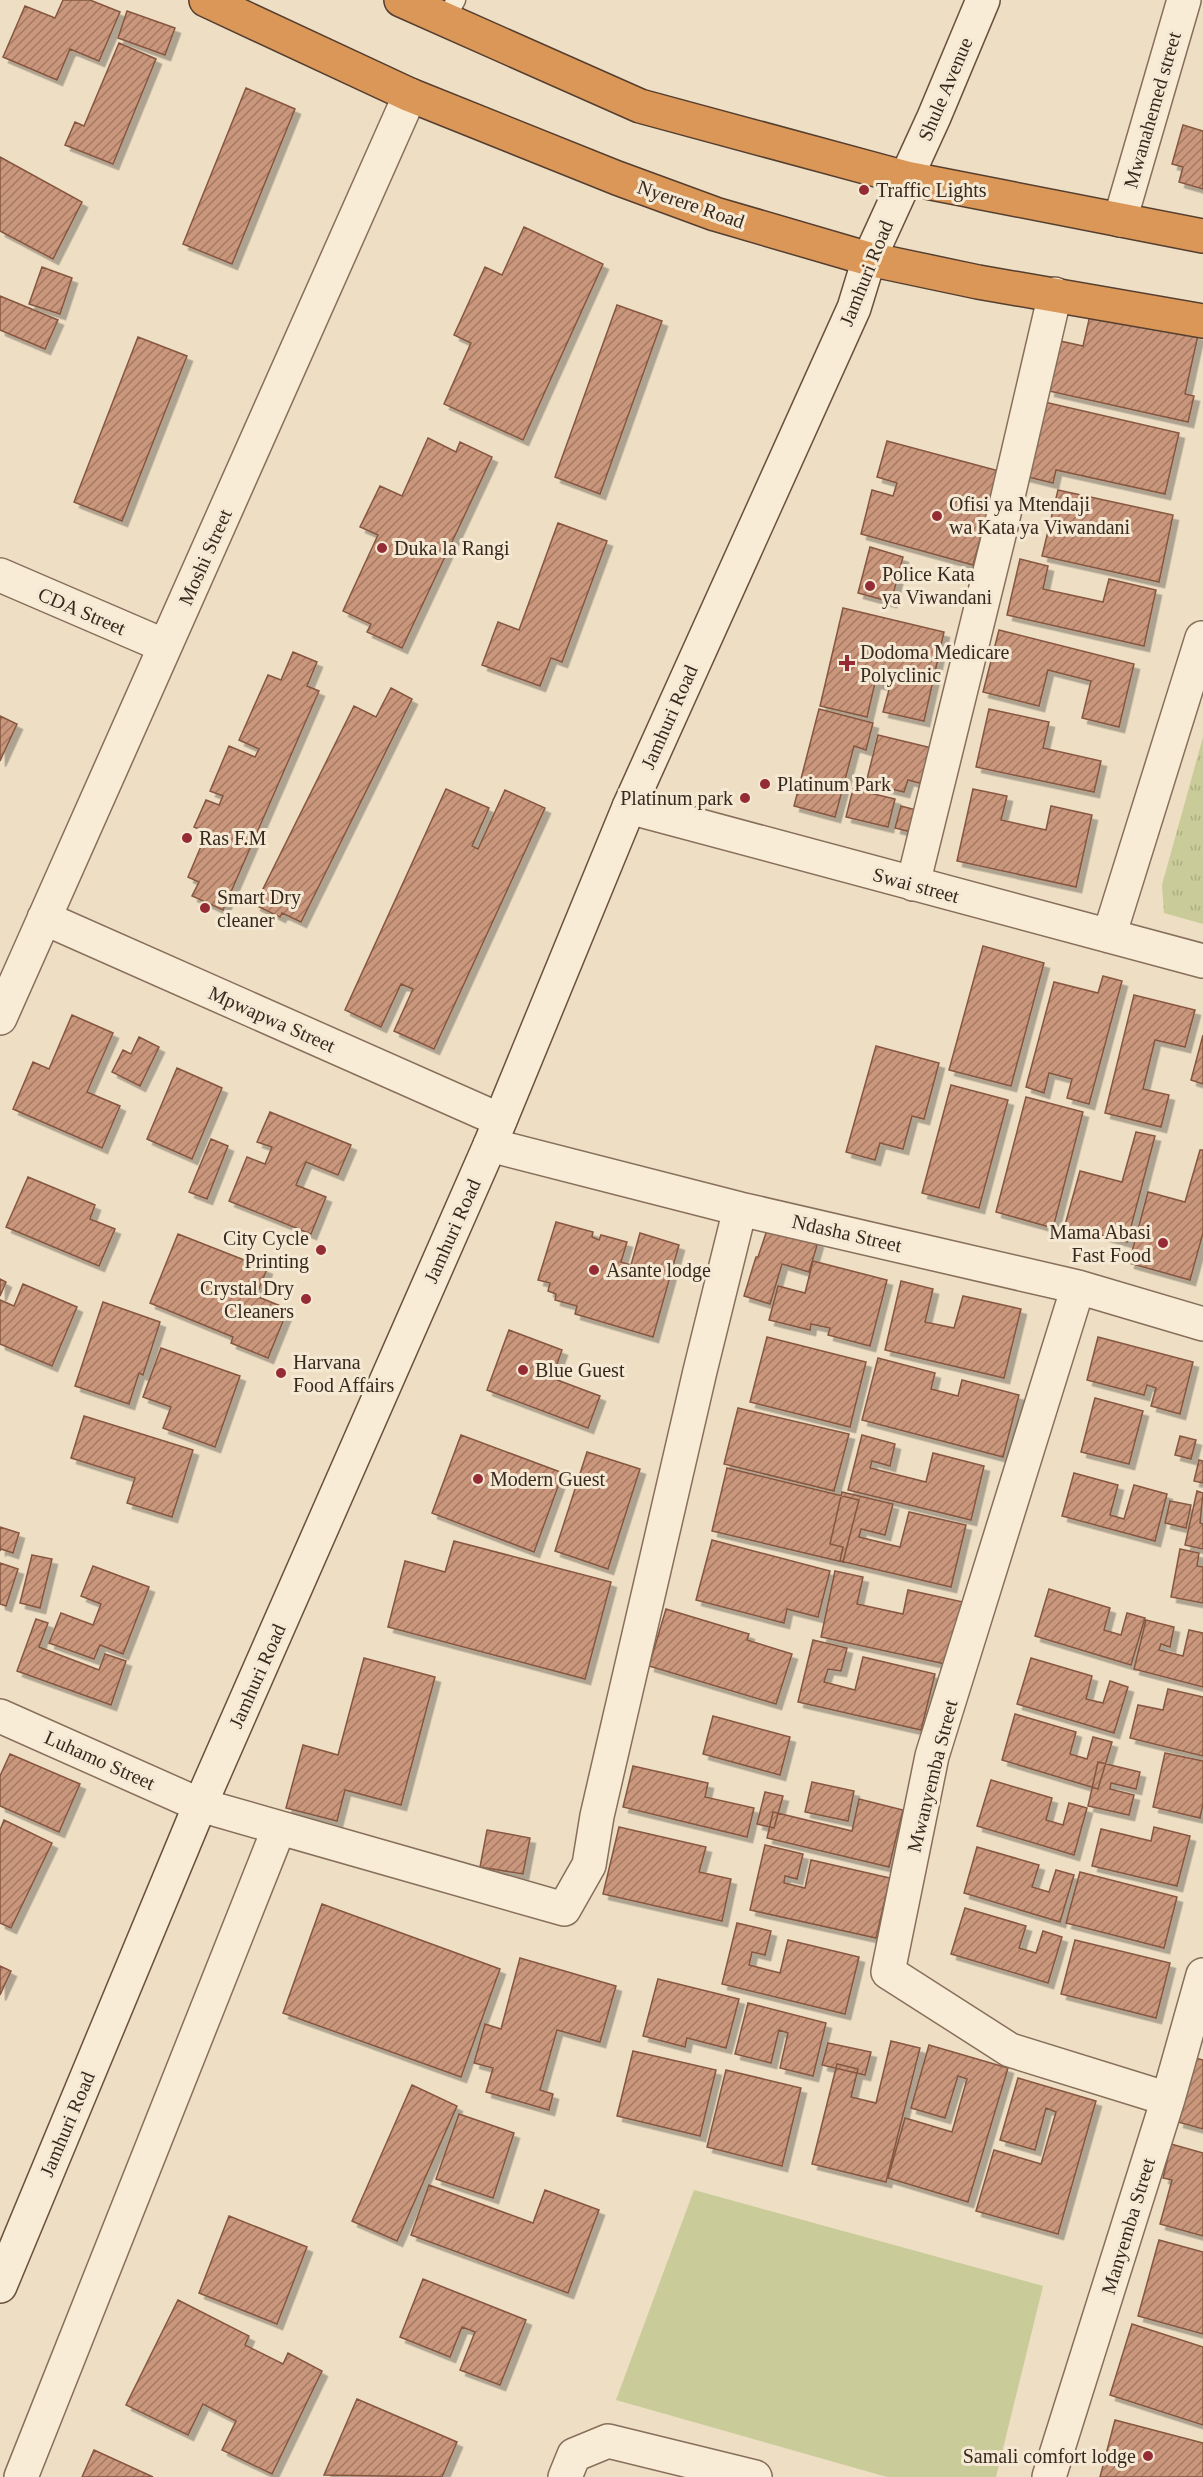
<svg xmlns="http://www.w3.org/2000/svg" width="1203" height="2477" viewBox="0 0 1203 2477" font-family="'Times New Roman',serif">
	<defs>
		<pattern id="park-tufts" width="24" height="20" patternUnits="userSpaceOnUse" patternTransform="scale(1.5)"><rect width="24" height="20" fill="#c9cb98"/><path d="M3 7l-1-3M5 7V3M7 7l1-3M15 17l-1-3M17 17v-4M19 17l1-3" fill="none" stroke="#adae83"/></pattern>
		<pattern id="building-hatch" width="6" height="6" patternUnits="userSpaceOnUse" patternTransform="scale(1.5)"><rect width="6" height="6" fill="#ca967b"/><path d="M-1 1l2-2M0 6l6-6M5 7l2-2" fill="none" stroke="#a57a64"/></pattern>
		<filter id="shadow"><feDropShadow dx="5.5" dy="5.5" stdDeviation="0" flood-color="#0004"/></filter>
	</defs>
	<rect width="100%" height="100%" fill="#eddec4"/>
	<path fill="url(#park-tufts)" d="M1203,737V924L1164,913L1162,885Z"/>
	<path fill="#c9cb98" d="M694,2190L1043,2286L996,2477H887L616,2400Z"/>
	<path fill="url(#building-hatch)" stroke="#865741" stroke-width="1.5" filter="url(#shadow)" d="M63,0H90L120,12L99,61L70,49L57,80L3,57L25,6L55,18Z
		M127,11L175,28L165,55L118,38Z
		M119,43L156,59L113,164L65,145L75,122L84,126Z
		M246,88L295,109L232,264L183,244Z
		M1183,125L1203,131V189L1179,182L1183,167L1172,164Z
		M0,157L82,202L53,259L0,231Z
		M524,227L603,264L523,440L444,404L471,343L454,335L485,267L502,275Z
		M42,267L72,278L60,314L29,304Z
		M0,296L58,320L45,349L0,330Z
		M617,305L662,321L600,494L555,477Z
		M1091,311L1198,335L1185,394L1194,396L1188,422L1049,391L1060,341L1083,346Z
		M138,337L187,356L122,521L74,502Z
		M1040,401L1179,433L1165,494L1056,470L1053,483L1024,476Z
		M428,438L456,452L460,442L492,457L402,648L367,632L371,624L343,611L378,535L360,527L380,486L402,496Z
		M887,441L999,471L973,565L861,534L872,490L893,496L897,483L877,477Z
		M1058,490L1173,515L1159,582L1042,556Z
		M558,523L607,541L562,662L551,658L540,686L482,665L498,622L519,630Z
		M870,547L903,557L891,602L858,593Z
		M1020,559L1048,566L1043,589L1103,602L1109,579L1156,590L1144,646L1007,615Z
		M843,608L944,632L924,721L883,712L890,686L875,683L867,717L820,706Z
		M999,630L1134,664L1119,727L1082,718L1091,681L1048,670L1039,706L983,692Z
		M293,652L317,662L307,686L319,691L223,910L192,896L199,882L188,877L207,832L194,827L206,800L219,805L223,796L210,791L229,746L255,757L259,749L239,740L268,675L281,680Z
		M391,688L412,699L301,922L282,913L280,917L255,905L354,706L376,717Z
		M819,709L873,723L866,750L854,746L835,817L794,806Z
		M989,709L1049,722L1043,748L1101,761L1094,792L976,767Z
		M0,716L17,724L0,761Z
		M878,735L932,748L923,784L908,780L904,792L866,783Z
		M446,789L489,808L472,846L478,849L505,790L545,808L434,1049L394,1031L413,989L401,984L381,1027L345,1010Z
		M853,789L895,799L888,827L846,817Z
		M973,789L1007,796L1001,820L1046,830L1051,806L1092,815L1076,887L957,861Z
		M901,806L920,811L915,833L895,828Z
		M983,946L1044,963L1011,1086L949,1070Z
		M1103,976L1122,981L1089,1104L1067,1098L1072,1079L1049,1073L1044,1093L1026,1087L1054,982L1098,993Z
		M1134,995L1195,1010L1185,1047L1155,1040L1143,1089L1169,1095L1161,1127L1105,1113Z
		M72,1015L113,1033L87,1092L120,1106L102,1148L13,1109L33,1062L49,1069Z
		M1203,1035V1084L1191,1080Z
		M139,1037L159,1047L140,1086L112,1072L123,1050L131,1054Z
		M876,1046L939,1063L924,1119L912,1116L903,1149L880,1143L875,1160L846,1152Z
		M177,1068L222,1088L192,1159L147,1139Z
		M951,1085L1008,1100L979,1208L922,1193Z
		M1026,1097L1083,1112L1053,1228L996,1212Z
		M270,1112L351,1145L338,1175L306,1162L296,1185L326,1197L311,1234L229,1201L247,1157L265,1164L272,1147L257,1142Z
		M1136,1132L1155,1136L1127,1242L1065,1225L1080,1171L1122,1182Z
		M211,1139L228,1146L207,1199L189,1192Z
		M1200,1150H1203V1233L1190,1280L1129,1263L1148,1192L1185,1202Z
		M28,1177L95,1205L90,1219L115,1229L99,1266L6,1227Z
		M556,1222L593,1232L592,1237L599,1240L601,1235L627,1242L621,1262L631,1265L640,1233L679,1245L653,1337L575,1314L577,1306L555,1300L556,1294L548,1291L550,1283L538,1280Z
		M768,1227L818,1242L809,1272L782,1264L770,1304L744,1296L756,1257H758Z
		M178,1234L267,1269L256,1296L288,1309L268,1358L231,1343L233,1337L150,1303Z
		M813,1261L887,1280L870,1346L828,1335L830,1328L811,1324L810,1330L769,1320L778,1286L805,1293Z
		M0,1279L6,1282L0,1296Z
		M901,1281L933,1289L925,1322L954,1328L963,1296L1021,1309L1004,1378L885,1350Z
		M23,1284L77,1307L52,1366L0,1344V1300L14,1306Z
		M103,1302L160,1322L143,1375L139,1373L129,1404L75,1386Z
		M509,1330L562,1350L552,1378L600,1396L588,1428L487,1390Z
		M767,1337L866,1362L850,1427L750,1402Z
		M1098,1337L1193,1362L1180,1414L1151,1406L1156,1388L1147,1385L1144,1395L1087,1380Z
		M161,1348L240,1376L215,1447L163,1428L171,1407L143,1397Z
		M878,1358L935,1373L931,1389L958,1396L962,1380L1019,1395L1003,1457L862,1420Z
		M1095,1398L1143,1411L1129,1464L1081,1452Z
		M738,1408L849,1434L834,1491L724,1464Z
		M84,1416L193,1450L172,1517L127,1503L135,1478L71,1458Z
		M461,1435L563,1473L534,1552L432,1513Z
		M862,1435L895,1444L890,1466L872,1461L870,1468L926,1482L933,1453L984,1466L971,1520L848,1490Z
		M1180,1436L1196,1440L1191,1459L1175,1455Z
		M587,1452L640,1469L608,1569L555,1551Z
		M1199,1460L1203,1461V1483L1194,1481Z
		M727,1468L859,1500L843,1562L712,1531Z
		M1074,1473L1118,1485L1110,1515L1124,1519L1134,1485L1167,1494L1155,1541L1062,1516Z
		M1197,1491L1203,1493L1200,1523L1203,1524V1549L1185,1545Z
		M842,1492L893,1504L885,1535L861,1529L859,1537L900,1547L909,1512L966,1525L951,1587L840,1561L843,1547L830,1544Z
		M1170,1501L1191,1505L1186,1528L1165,1523Z
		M0,1527L19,1533L13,1553L1,1549L0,1551Z
		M712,1540L830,1571L818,1617L787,1609L784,1623L696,1600Z
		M454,1541L611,1582L585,1679L388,1627L405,1561L445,1572Z
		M1180,1549L1199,1553L1197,1566L1203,1567V1603L1171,1597Z
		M32,1555L52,1559L40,1608L20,1603Z
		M0,1563L18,1569L6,1606L0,1604Z
		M93,1566L149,1587L123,1654L100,1645L94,1659L49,1643L61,1613L93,1625L101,1604L81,1596Z
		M835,1571L863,1577L857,1604L903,1614L908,1590L963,1602L950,1665L821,1637Z
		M1049,1589L1110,1608L1104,1630L1121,1635L1127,1613L1145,1618L1131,1665L1035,1636Z
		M666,1609L749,1634L747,1640L792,1654L776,1704L649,1666Z
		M36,1619L48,1623L39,1647L99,1670L105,1654L126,1661L111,1705L17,1671Z
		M1146,1620L1174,1627L1170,1647L1161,1644L1159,1650L1183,1656L1189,1630L1203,1633V1687L1134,1669Z
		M813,1640L847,1648L841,1671L828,1669L824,1682L855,1690L863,1657L935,1674L921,1730L798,1702Z
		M364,1658L435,1677L401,1805L345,1790L337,1821L286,1808L303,1745L338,1755Z
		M1031,1658L1092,1676L1086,1699L1103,1703L1110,1681L1128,1687L1114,1733L1017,1704Z
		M1168,1689L1203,1697V1756L1130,1738L1138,1705L1163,1710Z
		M1015,1714L1076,1732L1070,1754L1087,1759L1093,1737L1112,1742L1098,1789L1002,1760Z
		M713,1716L790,1737L780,1775L703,1754Z
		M1165,1753L1203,1761V1804L1200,1818L1153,1807Z
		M10,1754L80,1784L59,1832L0,1806V1776Z
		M1098,1762L1140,1772L1136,1789L1111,1783L1110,1789L1134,1795L1129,1815L1088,1806Z
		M633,1766L708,1783L705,1797L754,1808L747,1837L623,1807Z
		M991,1780L1052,1798L1046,1820L1063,1825L1069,1803L1087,1808L1074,1855L977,1826Z
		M812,1782L854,1791L848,1821L805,1812Z
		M765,1792L783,1796L774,1828L757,1824Z
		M859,1799L903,1810L889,1867L767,1838L773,1812L852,1831Z
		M4,1820L52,1843L11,1928L0,1923V1830Z
		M619,1827L706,1847L699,1872L731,1879L722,1921L603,1894Z
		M1154,1827L1190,1836L1177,1886L1092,1866L1101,1829L1151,1841Z
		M487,1830L530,1838L523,1874L480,1867Z
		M765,1845L803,1854L797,1879L785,1876L784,1883L805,1888L811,1860L890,1878L876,1938L750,1910Z
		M977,1847L1039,1865L1032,1887L1049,1892L1056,1870L1074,1875L1060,1922L964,1893Z
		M1080,1872L1177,1897L1164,1948L1066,1923Z
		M322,1904L500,1969L461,2077L283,2013Z
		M965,1908L1026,1926L1019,1948L1036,1953L1043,1931L1062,1937L1048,1983L951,1954Z
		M737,1923L771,1931L765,1955L752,1952L749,1965L780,1973L788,1940L859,1957L845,2014L722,1984Z
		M1075,1940L1170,1963L1156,2018L1061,1994Z
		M520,1958L616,1986L600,2042L557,2030L540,2090L553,2094L549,2110L486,2092L493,2068L474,2063L485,2024L501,2029Z
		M0,1966L11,1971L0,1995Z
		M658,1979L739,1999L726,2048L687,2038L685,2047L643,2036Z
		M748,2003L826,2023L813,2076L780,2068L788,2033L779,2030L771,2063L735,2054Z
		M891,2041L920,2048L886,2182L812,2164L837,2064L858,2069L851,2097L876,2103Z
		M828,2043L871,2052L865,2075L822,2065Z
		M929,2045L1008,2068L968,2202L888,2178L905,2118L952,2132L967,2079L958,2076L945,2118L911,2108Z
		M633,2051L716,2070L700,2136L617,2116Z
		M1195,2058L1203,2060V2129L1178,2122Z
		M726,2070L801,2088L782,2166L707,2147Z
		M1018,2078L1096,2101L1058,2234L976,2211L994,2150L1041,2164L1056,2112L1046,2108L1035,2150L1000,2140Z
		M412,2085L457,2106L397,2241L352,2221Z
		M459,2114L514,2133L493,2198L436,2179Z
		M1171,2144L1203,2153V2236L1160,2224L1172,2180L1163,2178Z
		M429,2185L533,2223L545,2190L599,2210L568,2293L411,2235Z
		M229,2216L307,2247L277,2324L199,2293Z
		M1159,2240L1203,2252V2334L1138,2316Z
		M423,2279L526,2320L500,2385L460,2370L475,2332L462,2327L450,2357L400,2337Z
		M178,2300L249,2336L245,2345L283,2364L288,2353L322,2371L272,2474L222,2450L236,2421L203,2404L188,2435L126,2405Z
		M1132,2324L1203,2347V2425L1110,2395Z
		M357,2399L457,2442L442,2477L324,2475Z
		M1115,2420L1203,2443V2477H1100Z
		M94,2450L153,2477H82Z"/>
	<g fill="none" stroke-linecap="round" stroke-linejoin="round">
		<g stroke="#876f5b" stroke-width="21">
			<path id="lane" d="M445,20L456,0"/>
		</g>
		<g stroke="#876f5b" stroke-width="36">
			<path id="street" d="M1120,220L1184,0
				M0,575L165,646
				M629,807L1203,961
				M913,884L999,535L1055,294
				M44,918L500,1120
				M1109,936L1202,638
				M0,1018L410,95
				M490,1145L740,1209L1078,1287L1203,1324
				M1078,1287L932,1756L888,1972L1010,2050L1168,2099
				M0,1716L200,1805L564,1909L589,1865L597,1816L700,1371L740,1209
				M21,2477L279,1828
				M565,2477L574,2455L608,2441L755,2477
				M1049,2477L1168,2099L1203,1975"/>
		</g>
		<g stroke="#69513e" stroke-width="36">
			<path id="secondary" d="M0,2286L200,1805L490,1145L629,807L854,308L869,259L934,117L983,0"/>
		</g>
		<g stroke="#553e2f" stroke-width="36">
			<path id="highway" d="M206,0L410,95L617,178L715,214L869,259L978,282L1203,321
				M401,0L640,106L906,178L1203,236"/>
		</g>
		<use href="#lane" stroke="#f8ecd7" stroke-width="18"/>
		<use href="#street" stroke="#f8ecd7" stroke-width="33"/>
		<use href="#secondary" stroke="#f8ecd7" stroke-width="33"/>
		<use href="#highway" stroke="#da9757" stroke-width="33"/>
	</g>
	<g fill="#952c35" stroke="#f5e9d3" stroke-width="2">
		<circle cx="864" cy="190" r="6"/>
		<circle cx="937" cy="516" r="6"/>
		<circle cx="382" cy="548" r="6"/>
		<circle cx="870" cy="586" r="6"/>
		<path d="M844 654h6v6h6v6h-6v6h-6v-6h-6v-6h6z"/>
		<circle cx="765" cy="784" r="6"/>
		<circle cx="745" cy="798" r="6"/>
		<circle cx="187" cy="838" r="6"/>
		<circle cx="205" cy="908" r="6"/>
		<circle cx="1163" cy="1243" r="6"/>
		<circle cx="321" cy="1250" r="6"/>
		<circle cx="594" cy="1270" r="6"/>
		<circle cx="306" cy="1299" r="6"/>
		<circle cx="523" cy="1370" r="6"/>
		<circle cx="281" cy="1373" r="6"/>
		<circle cx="478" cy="1479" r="6"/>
		<circle cx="1148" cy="2456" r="6"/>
	</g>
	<g text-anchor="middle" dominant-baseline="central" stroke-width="6" stroke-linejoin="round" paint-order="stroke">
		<g font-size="20" fill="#38291f" stroke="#f5e9d3">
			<text transform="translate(945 89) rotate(-67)">Shule Avenue</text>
			<text transform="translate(1152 110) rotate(-74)">Mwanahemed street</text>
			<text transform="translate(691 204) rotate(19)">Nyerere Road</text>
			<text transform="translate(866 273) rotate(-68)">Jamhuri Road</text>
			<text transform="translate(205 557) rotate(-66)">Moshi Street</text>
			<text transform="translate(82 611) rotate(23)">CDA Street</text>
			<text transform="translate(669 717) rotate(-66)">Jamhuri Road</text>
			<text transform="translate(916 885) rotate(15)">Swai street</text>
			<text transform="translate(272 1019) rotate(24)">Mpwapwa Street</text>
			<text transform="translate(452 1231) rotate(-66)">Jamhuri Road</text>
			<text transform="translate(847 1233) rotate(13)">Ndasha Street</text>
			<text transform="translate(257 1676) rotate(-66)">Jamhuri Road</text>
			<text transform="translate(100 1760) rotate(24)">Luhamo Street</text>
			<text transform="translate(932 1776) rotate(-76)">Mwanyemba Street</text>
			<text transform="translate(67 2124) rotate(-67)">Jamhuri Road</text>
			<text transform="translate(1128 2226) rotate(-73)">Manyemba Street</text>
		</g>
		<g font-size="20" fill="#38291f" stroke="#f5e9d3" text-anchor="start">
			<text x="876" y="190">Traffic Lights</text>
			<text x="949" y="504">Ofisi ya Mtendaji<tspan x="949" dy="23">wa Kata ya Viwandani</tspan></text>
			<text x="394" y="548">Duka la Rangi</text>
			<text x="882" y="574">Police Kata<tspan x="882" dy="23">ya Viwandani</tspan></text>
			<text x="860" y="652">Dodoma Medicare<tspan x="860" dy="23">Polyclinic</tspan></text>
			<text x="777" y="784">Platinum Park</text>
			<text x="733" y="798" text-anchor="end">Platinum park</text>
			<text x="199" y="838">Ras F.M</text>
			<text x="217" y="897">Smart Dry<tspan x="217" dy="23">cleaner</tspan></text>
			<text x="1151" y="1232" text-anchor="end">Mama Abasi<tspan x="1151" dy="23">Fast Food</tspan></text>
			<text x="309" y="1238" text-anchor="end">City Cycle<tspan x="309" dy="23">Printing</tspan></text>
			<text x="606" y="1270">Asante lodge</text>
			<text x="294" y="1288" text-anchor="end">Crystal Dry<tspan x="294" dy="23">Cleaners</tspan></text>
			<text x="293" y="1362">Harvana<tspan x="293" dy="23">Food Affairs</tspan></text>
			<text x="535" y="1370">Blue Guest</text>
			<text x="490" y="1479">Modern Guest</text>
			<text x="1136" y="2456" text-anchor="end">Samali comfort lodge</text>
		</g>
	</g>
</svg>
